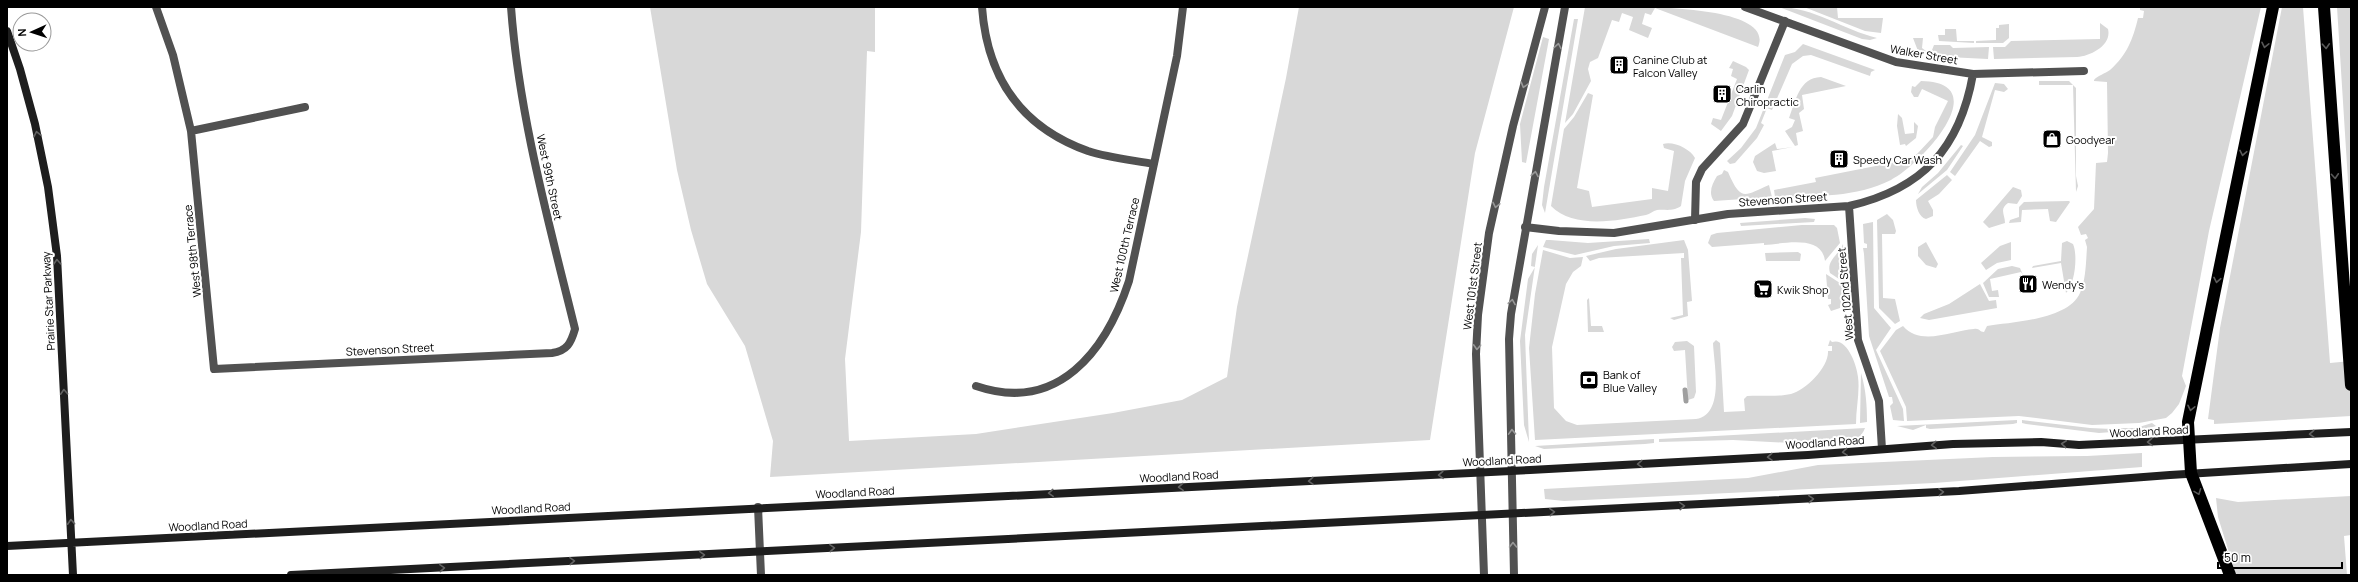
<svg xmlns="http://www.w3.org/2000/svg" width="2358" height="582" viewBox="0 0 2358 582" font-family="Manrope,sans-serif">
	<rect width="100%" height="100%" fill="#fff"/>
	<path fill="#d8d8d8" d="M650,7H875V52L867,51L861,232L845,359L849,441L976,434L1113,413L1182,400L1227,377L1237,307L1286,78L1299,7H1514L1475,153L1430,440L770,477L773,441L745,346L707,284L691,230L677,170Z
		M1585,7C1611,7 1778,0 1758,47L1655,8L1651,15L1645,13L1642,24L1652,28L1648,38L1629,30L1633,17L1622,13L1619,22L1612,20L1598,58L1590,62L1588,69L1591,81L1573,114L1565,123Z
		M1779,7C1813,7 1844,30 1877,38L1870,40L1862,39Z
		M1804,7H1837L1838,18H1883L1881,33L1865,31Z
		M2140,7H2261L2209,231L2182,376L2186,386L2179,404L2172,413L2166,418L2139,423L2092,425L2019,416L1907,421L1906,407L1880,351L1896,330L1903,326C1921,347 1953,330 1974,329C1980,328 1979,332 1984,332L1987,326C2012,322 2068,320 2080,293C2086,280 2086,261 2087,247L2085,240L2088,238L2086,234L2081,235L2078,227L2094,209L2096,163L2107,162L2108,153L2107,82L2094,81V80C2098,75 2105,74 2110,70C2127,55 2133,39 2138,18H2143L2144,11L2140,10Z
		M2282,7H2303L2330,363L2351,361V416L2214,424V420L2208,419L2220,328Z
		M2337,7H2351V218L2349,197Z
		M1574,19H1578L1545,213L1542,205L1544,187Z
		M2100,23L2108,29C2112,45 2091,56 2077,57L1994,59L1993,47H2005L2011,41L2100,39Z
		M2009,24V38L2003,43H1976V41L1996,40V28H1999V25Z
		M1945,29H1956L1957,41H1974V43L1939,41L1938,35H1945Z
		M1543,37L1549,39L1526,163L1522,162L1520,124Z
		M1923,38L1922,48L1926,51L1932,50L1934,45H1950L1953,48L1989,47L1988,59L1928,56L1918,51L1913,38Z
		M1803,44L1875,70L1871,72L1870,76L1811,55L1803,56L1792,64L1772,110L1767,108L1761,123L1764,125L1757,138L1735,163L1730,164L1727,161L1741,148L1756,128L1785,55L1795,52Z
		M1733,61L1746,67L1749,70L1732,116L1721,131L1711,124L1713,118L1721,120L1737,79L1731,76L1733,69L1729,68Z
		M1821,77L1846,86L1802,95L1804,109L1799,113L1803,131L1796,133L1798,145L1795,146L1785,131L1792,127L1795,120L1789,118C1796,100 1799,78 1821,77Z
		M1921,81C1997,82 1921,165 1891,180C1855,198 1815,196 1775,197L1774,190L1816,182L1815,178L1901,161L1917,154L1933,137L1935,127L1948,101L1922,89L1918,97H1914L1911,92L1912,86L1915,87Z
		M2039,81H2069L2076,88V176L2078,186L2076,192L2073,85H2039Z
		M1995,83L2004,84L2008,89L2004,92L1995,90L1982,137L1992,142V146L1989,147L1980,141L1955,176L1950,172L1975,135Z
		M1588,93L1593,95L1577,188L1589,191L1592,207L1652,199V188L1668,191L1674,151L1664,148L1663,144C1674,141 1690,149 1695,158L1685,181L1681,206C1672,212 1666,209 1657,210C1653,211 1650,214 1646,215C1617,221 1573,229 1551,206L1564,129L1574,117Z
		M1898,114L1902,118L1905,134L1914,133V122L1918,126L1916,138L1906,146L1905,144L1900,145L1897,126Z
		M1775,143L1777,149L1793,147L1772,151L1776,171L1764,173L1757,171L1753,162L1755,156Z
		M1961,145L1963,146L1947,170L1918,194L1922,187L1938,173Z
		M1724,170L1728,172C1741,202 1744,196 1769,185L1772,197L1714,201C1708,193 1712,184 1717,176L1722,174Z
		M1947,175L1952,180L1939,194L1928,201L1933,210V216L1926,219C1919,217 1916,207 1916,200Z
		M2013,187L2021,190L2022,196L2017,204L2008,203C1999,209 2005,215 2005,223L1989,228L1983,222Z
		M2024,202L2069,201L2070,202L2056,222L2050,221L2048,209L2022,210L2021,222L2009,223L2010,220L2019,217V207Z
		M1887,214L1893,220L1896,231L1895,234H1882L1883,298L1895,299L1900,321L1895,324L1879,308L1877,220Z
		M1805,218L1815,219L1814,222L1741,226L1740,223Z
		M1873,222L1874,308L1891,328L1876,350L1903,409L1904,421L1893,420L1890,406L1893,403L1892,397H1889L1869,336L1864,254L1863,248H1867V244L1864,243L1863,224Z
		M1802,225H1834L1837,228L1840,243L1825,261C1822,234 1783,244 1764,245V243L1712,247L1708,243L1711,235L1717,233Z
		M1649,239L1650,243L1614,246L1575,255L1543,247L1546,240H1550L1588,243Z
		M1684,240L1688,250L1692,301L1687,302L1688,316L1674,320L1670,318L1683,315L1681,258H1684V253L1599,258L1590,261L1586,256L1616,249Z
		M2067,241L2073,244C2078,255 2075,284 2066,293L2061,263L2032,268L2033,266L2061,261L2062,243Z
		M1926,242L1938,264L1936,268L1926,265L1918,256V247Z
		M2011,242V260L1997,263L1986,270L1981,263L2000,246Z
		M1843,244L1845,283L1830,273C1826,260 1839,255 1843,244Z
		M1538,245L1525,335L1529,442L1524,425L1520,341L1528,279L1535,267L1531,266L1532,254Z
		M1543,250L1570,258L1583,257L1581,266L1573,272L1566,284L1552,347L1554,408L1566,421L1577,425L1696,419C1725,414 1714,365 1713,343L1716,340L1720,343L1724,412L1745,411L1744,399L1747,396C1761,395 1778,397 1791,394C1806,390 1829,367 1828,351H1832V346H1828L1830,340L1832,342C1847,337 1857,365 1858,377C1860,392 1856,408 1856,424L1535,440L1529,348L1535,294Z
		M1798,252L1801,254L1800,261H1766L1765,253Z
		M2012,266L2020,268L2023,275L2021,272L1990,279L1992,291L1998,290L1999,297H1989L1983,283L1998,269Z
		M1826,274L1843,285L1840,308L1831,311L1828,305L1831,304V299H1828Z
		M1980,284L1989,301L1996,300L1997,308L1929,320L1920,318L1924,314L1949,304Z
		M1589,298L1591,326H1602L1604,332H1588L1587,300Z
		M1687,341L1694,346L1696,392L1694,398L1688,400L1685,350L1674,351L1672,347L1675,342Z
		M1861,373C1866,390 1867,405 1867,422L1860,423Z
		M2017,420V423L2013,424L1930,429L1926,428V425L1913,430L1897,426Z
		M2022,420L2090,428L2112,429V432L2099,433L2026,424L2022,423Z
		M2152,423L2156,426L2137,432H2117V428H2136Z
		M1865,428C1861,439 1851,444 1840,442L1839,438H1835V442L1811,444L1733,440L1659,442V439Z
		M1654,439V443L1645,444L1544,449L1535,446Z
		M2142,453V467L1934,483L1564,501L1545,499L1544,489L1748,478L1818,465L1993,457L2087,456Z
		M2351,496V535L2344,536L2347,575H2236L2218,517L2216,498L2238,502Z"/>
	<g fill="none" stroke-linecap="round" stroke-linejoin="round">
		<path stroke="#9f9f9f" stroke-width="5" d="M1685,390L1686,401"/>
		<path stroke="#515151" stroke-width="8" d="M156,7L173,55L191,131L214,369L552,353C567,351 571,343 575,329C549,223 519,116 511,7
			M982,7C987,77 1021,127 1088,151C1109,158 1132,160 1154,164
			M1745,7L1896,62L1973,74L2084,71
			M191,131L305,107
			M1849,206L1858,340L1879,401L1882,449
			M1695,220L1696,182L1702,169L1743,124L1785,21
			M1525,227L1559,231L1614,233L1728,214L1849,206C1923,189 1960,148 1973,74
			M976,386C1058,414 1106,351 1129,281L1177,56L1183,7
			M758,507L761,575"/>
		<path stroke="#515151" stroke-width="8" d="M1484,575L1476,354L1478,315L1489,233L1513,126L1545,7
			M1514,575L1509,339L1511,314L1565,7"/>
		<path stroke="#1e1e1e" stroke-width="8" d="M7,31L20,69L35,124L48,187L57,256L73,575
			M7,546L1530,470L1808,455L1953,444L2041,442L2079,445L2351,432
			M291,575L1959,491L2170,475L2351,464"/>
		<path stroke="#000" stroke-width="12" d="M2324,7L2351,385
			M2230,575L2191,473L2188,422L2273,7"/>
	</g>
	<defs><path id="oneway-chevron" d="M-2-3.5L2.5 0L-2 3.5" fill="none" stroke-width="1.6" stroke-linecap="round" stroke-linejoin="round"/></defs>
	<g stroke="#595959">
		<use href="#oneway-chevron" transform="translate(2265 45) rotate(102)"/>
		<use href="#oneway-chevron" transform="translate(2326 46) rotate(87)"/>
		<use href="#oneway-chevron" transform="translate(2243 153) rotate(101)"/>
		<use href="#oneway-chevron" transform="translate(2335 176) rotate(86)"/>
		<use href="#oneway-chevron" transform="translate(2217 280) rotate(101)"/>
		<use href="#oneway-chevron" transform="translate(2191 408) rotate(102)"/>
		<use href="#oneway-chevron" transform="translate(2198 492) rotate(69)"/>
	</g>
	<g stroke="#979797">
		<use href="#oneway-chevron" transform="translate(1558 46) rotate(-80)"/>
		<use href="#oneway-chevron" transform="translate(1524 85) rotate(106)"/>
		<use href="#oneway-chevron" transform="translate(1535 174) rotate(-80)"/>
		<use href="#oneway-chevron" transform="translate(1496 205) rotate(102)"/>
		<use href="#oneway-chevron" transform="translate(1512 302) rotate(-81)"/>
		<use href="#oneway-chevron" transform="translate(1477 347) rotate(93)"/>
		<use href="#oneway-chevron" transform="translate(1512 432) rotate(-92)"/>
		<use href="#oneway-chevron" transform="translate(1513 545) rotate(-91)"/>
	</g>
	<g stroke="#626262">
		<use href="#oneway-chevron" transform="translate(37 134) rotate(-102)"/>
		<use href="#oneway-chevron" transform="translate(57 262) rotate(-93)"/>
		<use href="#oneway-chevron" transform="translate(64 392) rotate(-93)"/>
		<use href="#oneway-chevron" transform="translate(2312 434) rotate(177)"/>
		<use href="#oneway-chevron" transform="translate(2150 442) rotate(178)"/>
		<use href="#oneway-chevron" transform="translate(2064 444) rotate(-174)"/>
		<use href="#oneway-chevron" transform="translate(1934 445) rotate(176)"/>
		<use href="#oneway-chevron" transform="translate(1845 452) rotate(175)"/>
		<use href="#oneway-chevron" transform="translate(1770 457) rotate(177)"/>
		<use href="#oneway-chevron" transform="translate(1640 464) rotate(177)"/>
		<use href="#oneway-chevron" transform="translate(1441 475) rotate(177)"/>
		<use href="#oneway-chevron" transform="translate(1311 481) rotate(177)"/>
		<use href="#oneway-chevron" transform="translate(1181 487) rotate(177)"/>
		<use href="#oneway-chevron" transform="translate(1941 492) rotate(-3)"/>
		<use href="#oneway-chevron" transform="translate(1051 493) rotate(177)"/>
		<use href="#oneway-chevron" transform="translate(1811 499) rotate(-3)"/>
		<use href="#oneway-chevron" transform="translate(1682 506) rotate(-3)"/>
		<use href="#oneway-chevron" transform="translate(1552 512) rotate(-3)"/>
		<use href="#oneway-chevron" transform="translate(71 522) rotate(-93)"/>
		<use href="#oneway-chevron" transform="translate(832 548) rotate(-3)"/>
		<use href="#oneway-chevron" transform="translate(702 555) rotate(-3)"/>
		<use href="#oneway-chevron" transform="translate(572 561) rotate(-3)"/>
		<use href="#oneway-chevron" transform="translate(442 568) rotate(-3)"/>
	</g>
	<defs>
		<g id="building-square" transform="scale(1)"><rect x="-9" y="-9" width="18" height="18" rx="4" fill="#000" stroke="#fff"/><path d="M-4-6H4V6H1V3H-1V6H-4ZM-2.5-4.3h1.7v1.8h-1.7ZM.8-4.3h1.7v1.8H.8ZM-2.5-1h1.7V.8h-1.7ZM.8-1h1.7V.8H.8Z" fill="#fff"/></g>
		<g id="shop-square" transform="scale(1)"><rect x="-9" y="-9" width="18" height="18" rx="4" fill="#000" stroke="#fff"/><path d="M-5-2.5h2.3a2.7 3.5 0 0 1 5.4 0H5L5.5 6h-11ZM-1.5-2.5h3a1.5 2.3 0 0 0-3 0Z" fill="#fff"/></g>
		<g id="restaurant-square" transform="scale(1)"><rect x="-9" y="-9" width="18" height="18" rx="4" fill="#000" stroke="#fff"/><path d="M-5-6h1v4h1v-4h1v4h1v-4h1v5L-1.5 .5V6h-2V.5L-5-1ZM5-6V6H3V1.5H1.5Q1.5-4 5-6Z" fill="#fff"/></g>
		<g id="supermarket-square" transform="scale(1)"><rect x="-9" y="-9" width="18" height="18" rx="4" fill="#000" stroke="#fff"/><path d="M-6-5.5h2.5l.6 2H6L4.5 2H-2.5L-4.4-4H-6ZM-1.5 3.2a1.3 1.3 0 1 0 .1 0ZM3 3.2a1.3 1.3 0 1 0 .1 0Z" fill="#fff"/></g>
		<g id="bank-square" transform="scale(1)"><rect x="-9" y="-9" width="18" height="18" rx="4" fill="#000" stroke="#fff"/><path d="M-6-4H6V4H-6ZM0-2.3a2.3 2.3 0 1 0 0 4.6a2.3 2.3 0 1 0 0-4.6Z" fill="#fff"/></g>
	</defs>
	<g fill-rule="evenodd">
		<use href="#building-square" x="1619" y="65"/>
		<use href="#building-square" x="1722" y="94"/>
		<use href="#shop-square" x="2052" y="139"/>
		<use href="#building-square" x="1839" y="159"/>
		<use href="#restaurant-square" x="2028" y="284"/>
		<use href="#supermarket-square" x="1763" y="289"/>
		<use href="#bank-square" x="1589" y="380"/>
	</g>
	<g text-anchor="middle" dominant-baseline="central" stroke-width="4" stroke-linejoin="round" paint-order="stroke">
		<g font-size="11" fill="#000" stroke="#fff">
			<text transform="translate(1924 54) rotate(10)">Walker Street</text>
			<text transform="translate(550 177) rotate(78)">West 99th Street</text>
			<text transform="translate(1783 199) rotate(-4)">Stevenson Street</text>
			<text transform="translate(1124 245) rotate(-77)">West 100th Terrace</text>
			<text transform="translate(192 251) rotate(-96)">West 98th Terrace</text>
			<text transform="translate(1472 286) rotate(-83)">West 101st Street</text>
			<text transform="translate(1845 294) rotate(-95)">West 102nd Street</text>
			<text transform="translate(48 301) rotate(-93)">Prairie Star Parkway</text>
			<text transform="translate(390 349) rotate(-3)">Stevenson Street</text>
			<text transform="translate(2149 431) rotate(-3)">Woodland Road</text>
			<text transform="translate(1825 442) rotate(-4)">Woodland Road</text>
			<text transform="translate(1502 460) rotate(-3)">Woodland Road</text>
			<text transform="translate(1179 476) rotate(-3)">Woodland Road</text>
			<text transform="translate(855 492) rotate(-3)">Woodland Road</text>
			<text transform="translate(531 508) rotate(-3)">Woodland Road</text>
			<text transform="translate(208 525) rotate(-3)">Woodland Road</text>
		</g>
		<g font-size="11" fill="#000" stroke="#fff" text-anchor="start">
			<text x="1633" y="59">Canine Club at<tspan x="1633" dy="13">Falcon Valley</tspan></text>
			<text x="1736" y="88">Carlin<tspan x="1736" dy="13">Chiropractic</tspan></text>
			<text x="2066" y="139">Goodyear</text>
			<text x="1853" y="159">Speedy Car Wash</text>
			<text x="2042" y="284">Wendy's</text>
			<text x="1777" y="289">Kwik Shop</text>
			<text x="1603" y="374">Bank of<tspan x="1603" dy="13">Blue Valley</tspan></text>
		</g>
	</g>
	<rect width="2358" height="582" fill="none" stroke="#000000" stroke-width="16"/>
	<g transform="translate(32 32) rotate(267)"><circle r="19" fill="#ffffff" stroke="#999999"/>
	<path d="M0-3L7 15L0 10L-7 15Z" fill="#000000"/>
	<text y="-6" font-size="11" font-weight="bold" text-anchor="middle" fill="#000000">N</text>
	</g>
	<path d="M2218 562v6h124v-6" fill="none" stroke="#000000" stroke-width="2"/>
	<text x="2224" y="562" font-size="12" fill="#000000" stroke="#ffffff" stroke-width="3" paint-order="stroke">50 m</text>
</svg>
